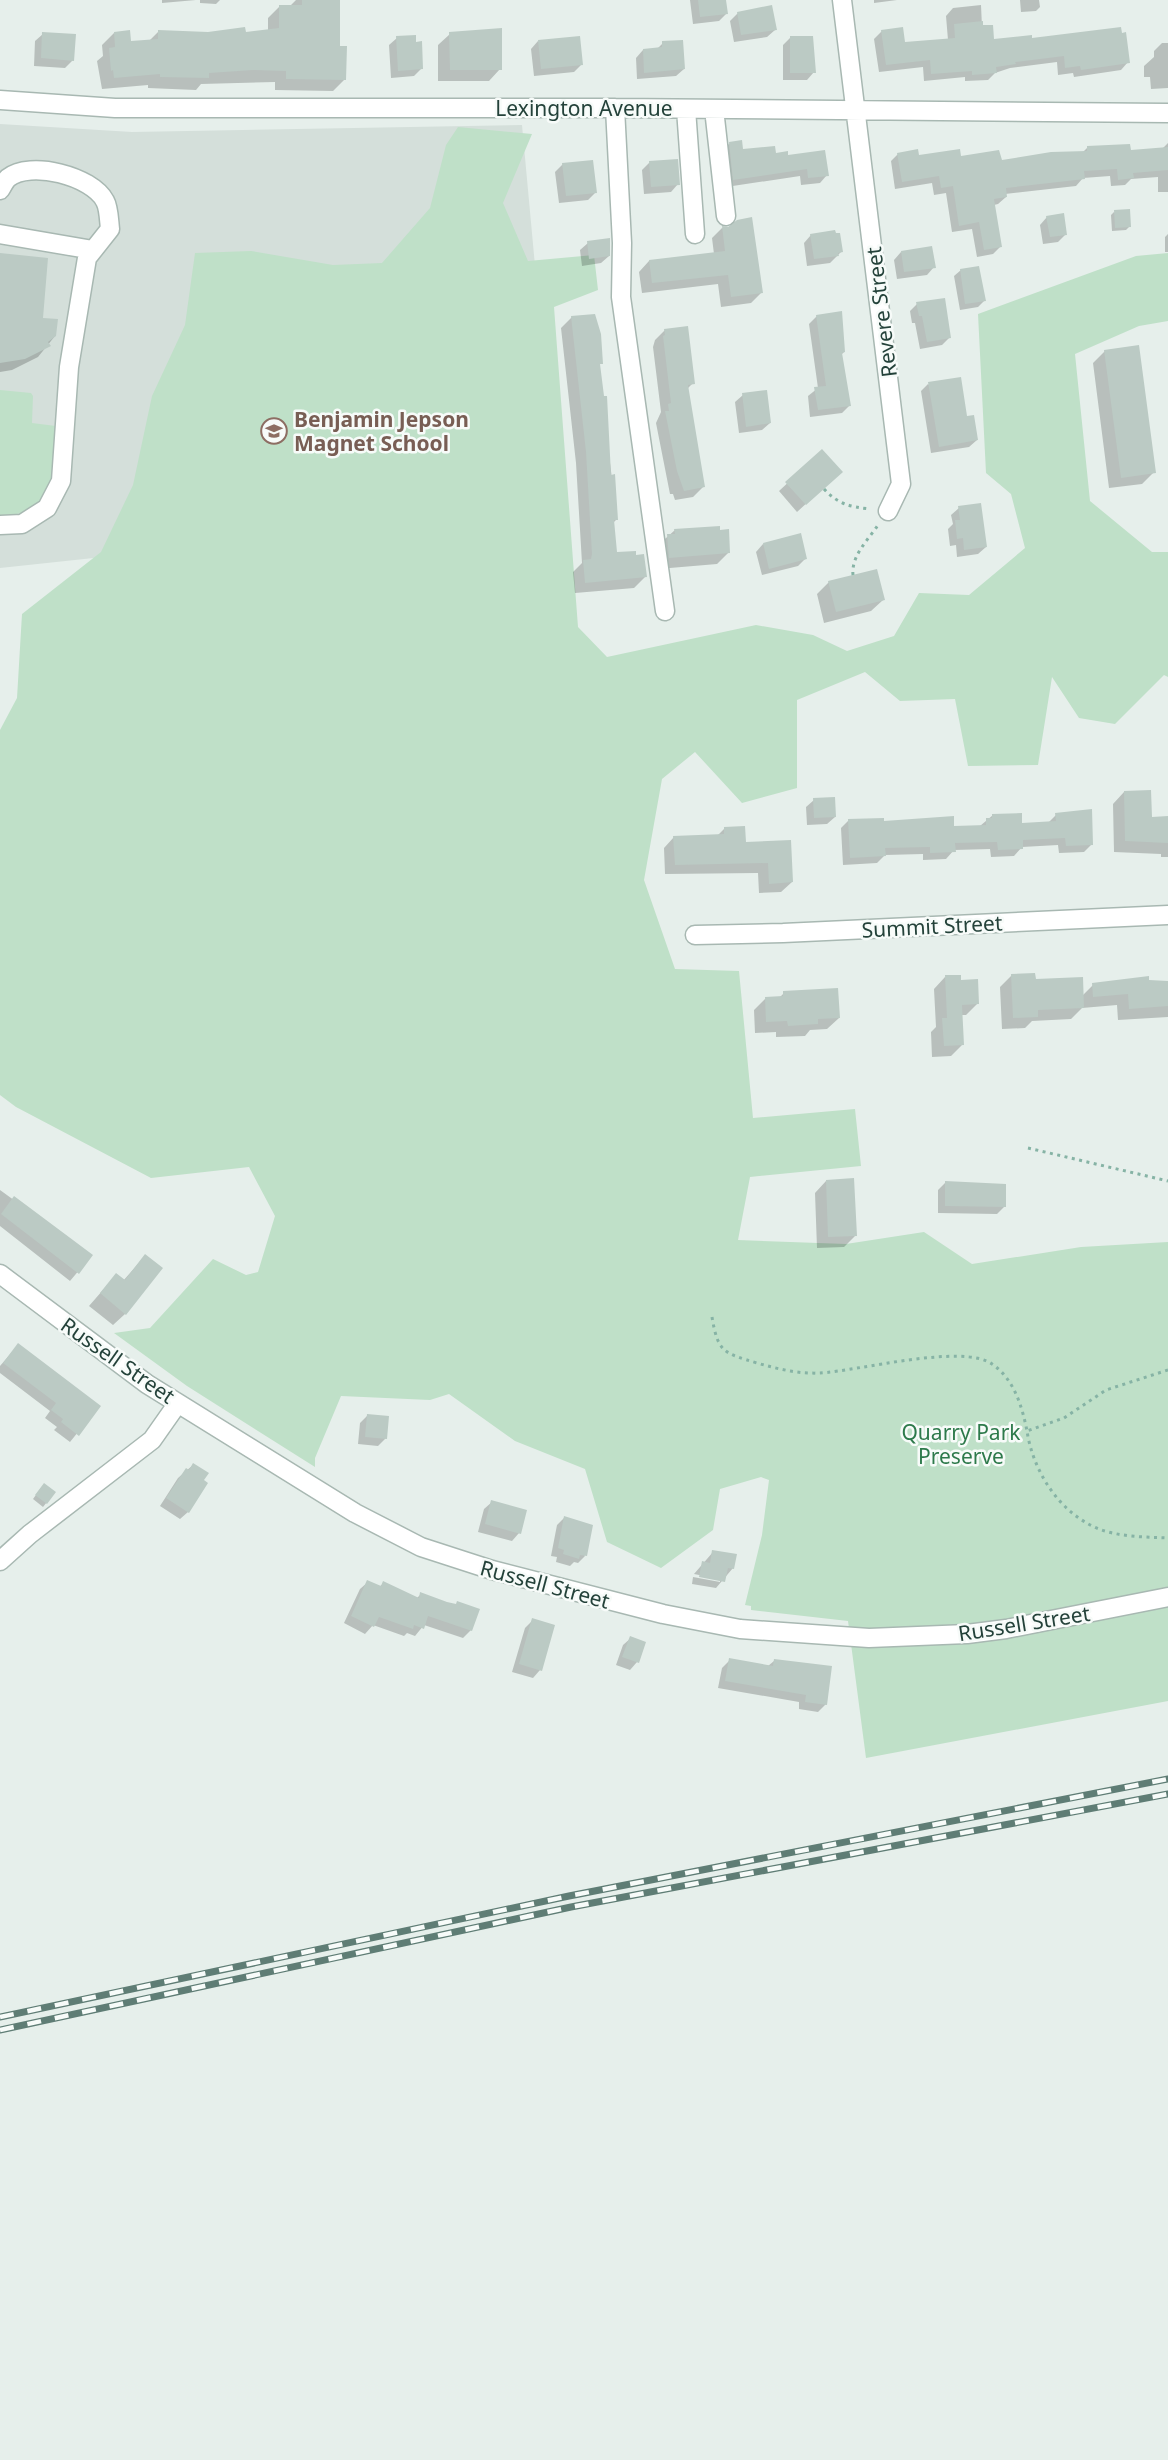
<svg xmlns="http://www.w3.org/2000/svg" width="1168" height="2460" viewBox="0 0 1168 2460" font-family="'Noto Sans',sans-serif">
	<rect width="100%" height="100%" fill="#e6efeb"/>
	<path fill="#d4dfda" d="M0,124L132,132L522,125L539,309L131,554L0,568Z"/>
	<path fill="#bfe0c8" d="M458,127L532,134L503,203L528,261L594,255L598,290L554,307L578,627L607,657L756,625L813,635L847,651L894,636L919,593L969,595L1025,548L1011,494L986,473L978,314L1136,256L1168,253V321L1139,326L1075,354L1090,501L1152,552H1168V677L1164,675L1115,724L1079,718L1052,677L1038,765L968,766L955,699L900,701L865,672L797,700V788L742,803L695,752L662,779L644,880L675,969L739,971L753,1118L855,1109L861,1166L750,1177L738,1240L846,1244L924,1232L972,1264L1081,1247L1168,1242V1701L866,1758L848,1621L751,1610V1606L745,1605L762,1535L769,1480L761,1477L720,1489L713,1530L661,1568L607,1542L585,1469L515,1441L449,1394L430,1400L341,1396L315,1458V1467L187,1386L114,1333L150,1328L213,1259L246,1275L258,1272L275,1216L249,1167L151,1178L16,1107L0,1095V730L17,698L22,614L101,552L133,485L152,396L185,325L195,253L251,251L333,265L382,263L430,208L446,145Z
		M0,390L31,393L33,396L32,423L56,426C55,472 58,514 0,516Z"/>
	<path fill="#0003" d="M162,0H196L162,3Z
		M200,0H220L216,4L200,3Z
		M296,0H339V47L345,79L333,91L275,90V82L201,84L196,90L148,88V85L102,89L97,61L103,56L102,45L114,33L130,43L149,41L159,31L245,34L268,31V18L280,6H290Z
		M690,0H725L726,14L719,21L693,24Z
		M874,0H897L874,3Z
		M1020,0H1039L1040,7L1036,11L1021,12Z
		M981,5L982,27L993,41L1031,39L1128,62L1121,70L1074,77L1073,73L1058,75L1057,62L1010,68L995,73L988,80L965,81V77L924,81L923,67L879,72L874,39L882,31L903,44L948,40L946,16L953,8Z
		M738,13L775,30L767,37L734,42L730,21Z
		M43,34L73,60L65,68L34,66L35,41Z
		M450,34L500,69L489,81H438V45Z
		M397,38L422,68L414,76L391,78L389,45Z
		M790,38L814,72L807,80H783V45Z
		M538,41L581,65L574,72L534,76L531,49Z
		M663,43L684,69L676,76L637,79L636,58L643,50L657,49Z
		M1162,43H1168V88L1151,89L1150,77H1144V66L1154,57V51Z
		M730,143L741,150L787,157L827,175L820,183L801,185L800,176L726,187L722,151Z
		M1168,143V192H1158V177L1131,179L1125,185L1111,186L1110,176L1083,178L1076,186L1005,194L1006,197L998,204L994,205L1000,247L993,254L977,257L972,229L952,232L946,193L934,195L932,183L895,189L891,161L898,154L1000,161L1083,152L1087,148L1130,152L1162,149Z
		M650,162L678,184L671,192L644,194L642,170Z
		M563,164L595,193L588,200L559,203L555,172Z
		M1114,212L1130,226L1126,230L1112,231L1111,215Z
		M1047,217L1066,234L1058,242L1043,244L1040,225Z
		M722,228L728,229L761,293L751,303L721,307L718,284L642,293L639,272L649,261L714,254L712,238Z
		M1168,234V252H1165V237Z
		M811,235L841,252L830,263L807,266L804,243Z
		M588,243L609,256L601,263L582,266L580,250Z
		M901,252L934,267L927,275L897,279L894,260Z
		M0,255L41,320L55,336L38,357L12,370L0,372Z
		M961,270L985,300L978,307L960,310L954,276Z
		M917,304L949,338L942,345L920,349L915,323H912L910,311Z
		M817,316L844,352L841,355L849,406L842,413L810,417L808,396L818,388L809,324Z
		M572,317L601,363L598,367L617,519L613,523L615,554L645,577L634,588L575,593L573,572L582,563L576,463L561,328Z
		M665,330L693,383L687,389L703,487L693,497L675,500L673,494H670L656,423L661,412L653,347L655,340Z
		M1105,351L1154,472L1142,484L1109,488L1093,363Z
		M928,384L966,417L977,440L969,447L931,453L921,391Z
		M743,395L770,423L762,430L739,433L735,402Z
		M822,451L833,479L797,512L779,491Z
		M959,508L986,547L978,554L957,557L956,545L950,546L948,529L953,524L951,515Z
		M675,530L729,552L717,564L658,569L656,547Z
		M763,544L805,559L798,566L762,575L756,552Z
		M829,582L883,600L871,611L824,623L817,594Z
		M1124,792L1150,818H1168V857H1161V854L1114,852L1113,804Z
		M814,800L835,817L827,824L807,825L806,807Z
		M993,815L1021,824L1048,823L1056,815L1092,844L1084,852L1059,853L1058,845L1022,847L1014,856L991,857L990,849L954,850L946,859L923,860V854L885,855L877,863L843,865L841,828L849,820L953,827L980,826Z
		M724,829L744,844L792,882L781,892L759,893L758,873L665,874L664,848L674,837L718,835Z
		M1012,975L1082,996L1093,985L1168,981V1017L1118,1020L1117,1005L1082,1008L1071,1019L1032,1021L1025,1028L1002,1029L1000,987Z
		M945,977L960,981L978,1003L966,1015H961L962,1045L951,1056L932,1057L931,1032L936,1027L934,989Z
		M784,993L839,1018L827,1029L810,1030L805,1036L776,1037V1032L755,1033L754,1010L765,999L779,998Z
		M826,1181L855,1236L844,1247L817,1248L815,1193Z
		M945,1183L1005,1206L997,1214L938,1213V1190Z
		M0,1190L91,1256L70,1281L0,1226Z
		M145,1256L125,1314L113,1325L89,1306L116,1275L123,1281Z
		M18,1345L99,1406L70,1442L54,1430L57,1427L45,1418L50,1411L0,1373V1366Z
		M367,1416L386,1438L378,1446L358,1444L360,1423Z
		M193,1465L188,1512L180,1519L160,1506L178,1478Z
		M41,1488L54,1493L43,1507L33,1499Z
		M492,1502L519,1533L512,1541L478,1532L484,1509Z
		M564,1518L585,1556L578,1563L574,1562L570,1566L556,1562L557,1557L551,1556L557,1525Z
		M713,1552L733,1568L716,1588L692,1584L693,1577L720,1582V1579L694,1574Z
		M368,1582L379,1587L384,1583L416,1599L421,1594L471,1630L463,1638L424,1625L415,1636L407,1633L404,1636L373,1625L365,1634L344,1623L360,1589Z
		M533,1620L540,1670L533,1678L512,1672L525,1628Z
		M631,1638L637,1662L630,1670L616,1665L623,1645Z
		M730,1660L768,1666L774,1661L826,1704L818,1712L799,1709V1702L718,1688L722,1668Z"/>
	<path fill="#bbcac4" d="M302,0H340V46H347L346,80L286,79V71L253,70L209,73V78L160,77V74L114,78L113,70L111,71L109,48L115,47L114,32L130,30L131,41L158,39V30L208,32L245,27L246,32L279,28V5H302Z
		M698,0H726L728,14L700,17Z
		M772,5L777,30L741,35L737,12Z
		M983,21V25H993L994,39L1032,35V38L1121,27L1122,33L1126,32L1130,63L1081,70L1080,66L1065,68L1064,56L1015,62L1016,64L996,67L997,73L972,75V71L931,74L930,60L886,65L881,30L903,27L905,42L955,38L954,24Z
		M502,28V70H450L449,32Z
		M42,32L76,34L74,61L41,58Z
		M416,35V42L422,41L423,69L398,71L396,36Z
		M580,36L583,65L541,69L538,40Z
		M790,36H813L816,73H790Z
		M683,40L685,69L644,73L643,49L662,47V41Z
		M742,140L743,149L775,146L776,153L788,151V155L825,150L829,176L808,178L807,169L733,180L729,142Z
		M1130,144L1131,150L1168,147V170L1133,173L1134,178L1118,180L1117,169L1084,171L1085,179L1006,188L1007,197L994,199L1002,247L984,250L979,222L959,226L953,186L941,188L939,176L902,182L897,153L918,149L919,155L960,149L961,156L999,150L1002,160L1051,152L1087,151V146Z
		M678,159L680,185L651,187L649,161Z
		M593,160L597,193L566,196L562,163Z
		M1130,209L1131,227L1115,228L1114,210Z
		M1064,213L1067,235L1050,237L1046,216Z
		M752,217L763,293L731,297L728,275L652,283L649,260L725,251L722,226L728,227L737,220Z
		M835,230L836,233H840L843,252L838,253L839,256L814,259L810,234Z
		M610,238V256L589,259L587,241Z
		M932,246L936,268L904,272L901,251Z
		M0,253L48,258L43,318L58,319L56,336L48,342L51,346L25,359L0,363Z
		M979,266L986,301L965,304L960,269Z
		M945,298L951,338L927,342L922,316H919L916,302Z
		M842,311L845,352L842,353L851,406L818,410L814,387L826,386L816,315Z
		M595,314L601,334L603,364H600L604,396H607L611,475L615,474L618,520H614L617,552L636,551V555L644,554L647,577L585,583L583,560L591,559L592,554L586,452L571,316Z
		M688,326L695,384L688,385L705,487L684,491L677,471L665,411H669L668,404L671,403L663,336L665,335L664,329Z
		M1139,345L1156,473L1121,478L1104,350Z
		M961,377L967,416L974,415L978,440L939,447L928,382Z
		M767,390L771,423L746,427L742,393Z
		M822,449L843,472L806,505L785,482Z
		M981,503L987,547L964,550L963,538L957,539L955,520H960L958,506Z
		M720,526V530L729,529L730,553L669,558L667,534H675L674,529Z
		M801,533L807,559L769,569L763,543Z
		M877,569L885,600L836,612L828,581Z
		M1151,790L1152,817L1168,816V843L1125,841L1124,791Z
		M835,797L836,817L814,818L813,798Z
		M1092,809L1093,845L1066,846L1065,838L1023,840V849L998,850L997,842L955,843L956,852L930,853V847L885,848L886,856L850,858L848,819L884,818V821L954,816V826L986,825V818H992V814L1022,813V823L1056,821L1055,813Z
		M745,826L746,842L791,840L793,882L769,884L768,863L675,865L673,836L724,834V827Z
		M1035,973L1036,979L1083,977L1084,1008L1038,1010V1017L1013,1018L1011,974Z
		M945,975H961V980L978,979L979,1004L962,1005L964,1045L944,1046L942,1018H947Z
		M1149,976V980L1168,981V1006L1129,1009L1128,994L1093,997L1092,983Z
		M838,988L840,1018L818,1019V1024L788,1026L787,1021L766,1022L765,997L783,996V991Z
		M854,1178L857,1236L828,1237L826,1180Z
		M945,1181L1006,1184V1207L945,1206Z
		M14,1196L93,1255L79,1274L1,1214Z
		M145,1254L163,1268L126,1315L100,1293L116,1273L125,1280Z
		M18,1343L101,1406L79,1436L61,1422L63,1419L51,1410L56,1403L3,1363Z
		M367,1414L389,1416L387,1439L365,1437Z
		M193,1463L209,1473L204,1480L208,1483L189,1513L166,1498L186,1468L189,1470Z
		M44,1483L56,1492L47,1504L35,1495Z
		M491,1500L527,1510L521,1534L485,1524Z
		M564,1516L593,1525L587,1556L580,1555L579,1559L563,1554L564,1550L558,1548Z
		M712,1550L737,1554L734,1569L728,1568L725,1582L699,1577L702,1561L710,1563Z
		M367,1580L381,1586L383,1581L419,1598L420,1592L447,1602L456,1604L457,1601L480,1609L472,1631L428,1616L424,1629L414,1625L413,1629L379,1617L374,1627L351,1616Z
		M532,1618L555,1625L542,1671L519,1664Z
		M630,1636L646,1642L639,1663L622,1657Z
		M729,1658L773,1666L774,1659L832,1666L827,1705L805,1702L806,1695L725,1681Z"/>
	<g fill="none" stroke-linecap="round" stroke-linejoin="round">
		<g stroke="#a8b8b2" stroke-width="21">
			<path id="minor" d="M842,0L901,484L888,511
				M0,100L115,108H615L1168,113
				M615,108L622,243L621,297L665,611
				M686,109L695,234
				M714,109L726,216
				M0,190C2,187 5,181 8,178C30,160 92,176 105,201C109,208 109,221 110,229L87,258L69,367L61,481L47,508L22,524L0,525
				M0,234L93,250
				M695,935L783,933L1168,915
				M0,1274L147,1384L355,1513L421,1547L492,1570L663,1614L740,1629L869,1638L967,1634L1006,1629L1168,1597
				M0,1561L30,1534L152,1440L178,1403"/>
		</g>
		<path stroke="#86b3a5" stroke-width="3" stroke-dasharray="3 4.5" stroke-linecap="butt" d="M824,489C838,504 850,507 870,509
			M853,575C851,556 868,540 878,525
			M1028,1148L1168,1181
			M712,1317C718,1353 724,1353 757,1363C778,1369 798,1374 820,1373C858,1371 963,1343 992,1364C1014,1379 1022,1406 1027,1431
			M1168,1370L1106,1390L1064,1418L1027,1431C1033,1471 1059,1513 1099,1529C1120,1537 1145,1537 1168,1538"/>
		<use href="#minor" stroke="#fff" stroke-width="18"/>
		<g stroke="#5f7d75" stroke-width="7">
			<path id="rail" d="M0,2017L569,1896L1168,1779
				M0,2030L571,1907L1168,1794"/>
		</g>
		<use href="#rail" stroke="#f7fbf9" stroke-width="4.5" stroke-dasharray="14" stroke-linecap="butt"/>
	</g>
	<defs>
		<g id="school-ring" transform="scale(1.35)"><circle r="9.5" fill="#f7fbf9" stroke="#8d6e63" stroke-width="1.5"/><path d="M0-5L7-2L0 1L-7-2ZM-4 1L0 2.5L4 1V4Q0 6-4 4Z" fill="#8d6e63"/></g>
	</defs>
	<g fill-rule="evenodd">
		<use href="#school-ring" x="274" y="431"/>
	</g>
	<g text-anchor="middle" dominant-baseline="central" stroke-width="5" stroke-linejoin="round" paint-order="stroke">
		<g font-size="21" fill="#24423a" stroke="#f7fbf9">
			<text x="584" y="108">Lexington Avenue</text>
			<text transform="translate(881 312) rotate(-97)">Revere Street</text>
			<text transform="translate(932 926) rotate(-3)">Summit Street</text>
			<text transform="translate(118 1360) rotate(35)">Russell Street</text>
			<text transform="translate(545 1584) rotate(15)">Russell Street</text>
			<text transform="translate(1024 1623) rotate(-9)">Russell Street</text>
		</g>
		<g font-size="21" font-weight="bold" fill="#785e54" stroke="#f7fbf9" text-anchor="start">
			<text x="294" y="419">Benjamin Jepson<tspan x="294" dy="24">Magnet School</tspan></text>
		</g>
		<g font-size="21" fill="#2d7a4b" stroke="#f7fbf9">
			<text x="961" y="1432">Quarry Park<tspan x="961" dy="24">Preserve</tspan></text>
		</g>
	</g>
</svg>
